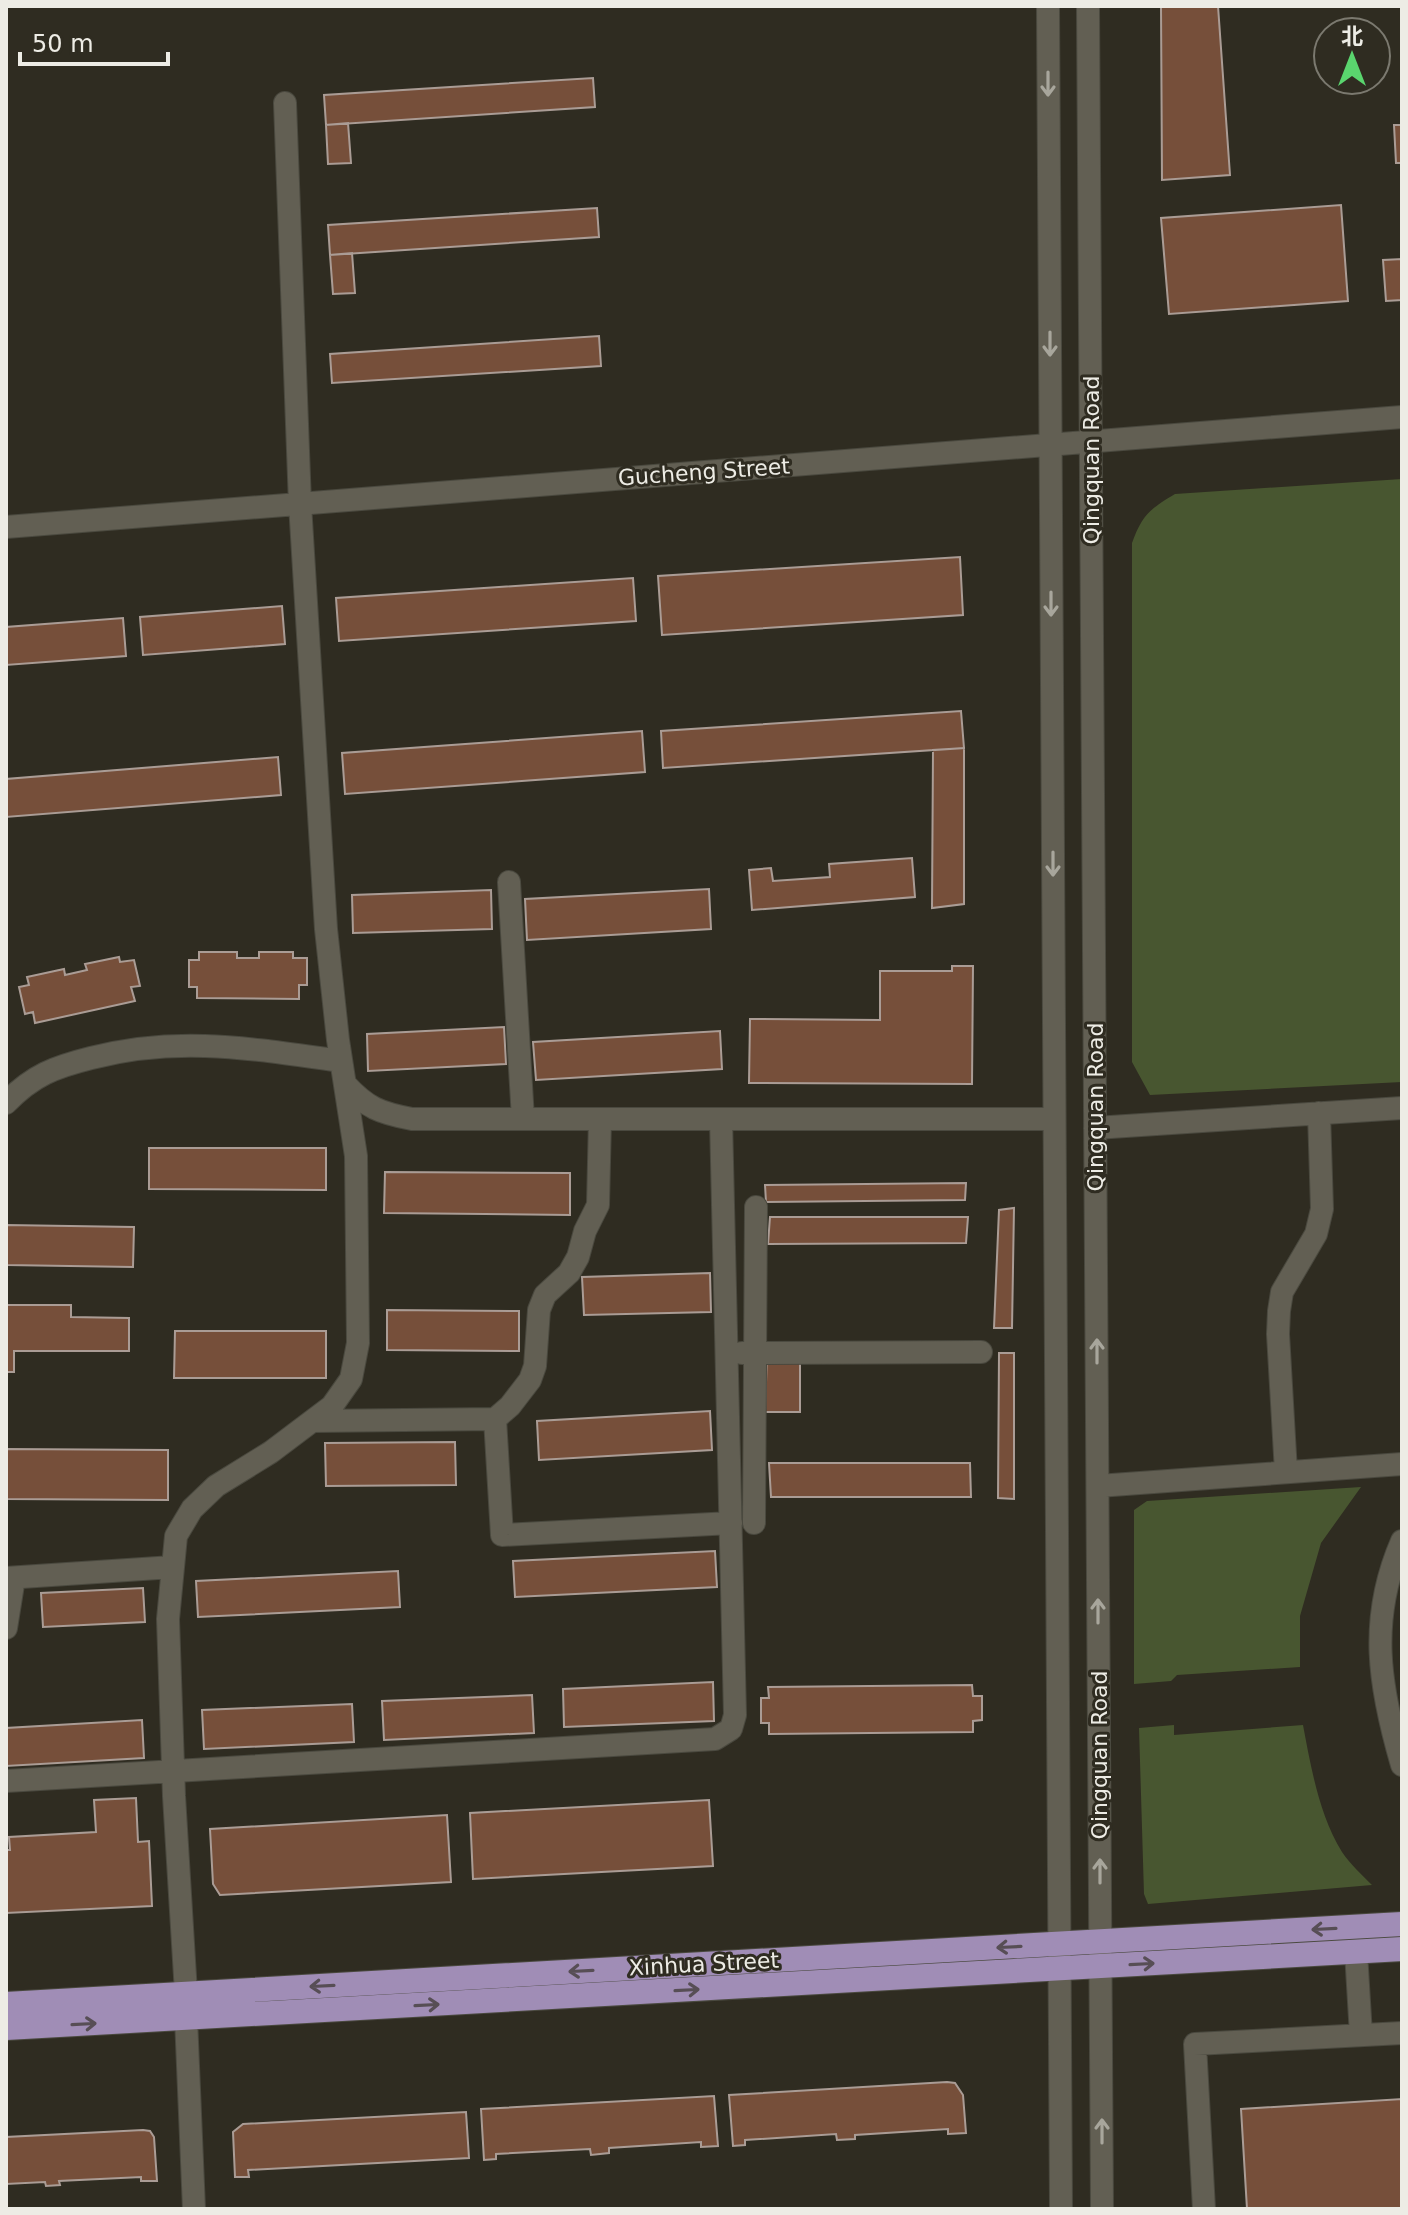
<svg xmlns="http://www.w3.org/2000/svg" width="1408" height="2215" viewBox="0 0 1408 2215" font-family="'DejaVu Sans','Noto Sans SC',sans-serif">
	<rect width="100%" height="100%" fill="#2f2c21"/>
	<path fill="#485630" d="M1402,479V1082L1150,1095L1132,1062V543C1142,515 1150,509 1175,494Z
		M1361,1487L1321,1543L1300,1616V1667L1177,1675L1171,1681L1134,1684V1510L1147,1501Z
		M1174,1725V1735L1303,1725C1311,1767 1319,1815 1342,1852C1350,1864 1362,1875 1372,1885L1148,1904L1144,1894L1139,1728Z"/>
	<path fill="#764f3a" stroke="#aa9c95" stroke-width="2" d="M1161,6H1218L1230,175L1162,180Z
		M593,78L595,107L326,125L324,95Z
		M348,123L351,163L328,164L326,125Z
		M1394,125H1402V163H1396Z
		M1341,205L1348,301L1169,314L1161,218Z
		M597,208L599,237L330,255L328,225Z
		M352,253L355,293L333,294L330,255Z
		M1402,259V300L1386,301L1383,260Z
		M599,336L601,366L332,383L330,354Z
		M960,557L963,615L662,635L658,576Z
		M633,578L636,621L339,641L336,598Z
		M282,606L285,644L143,655L140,617Z
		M123,618L126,656L6,665V627Z
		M961,711L964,748L663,768L661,731Z
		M642,731L645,772L345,794L342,753Z
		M964,748V904L932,908L933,750Z
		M278,757L281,795L6,817V779Z
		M912,858L915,897L752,910L749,870L771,868L773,881L830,877L829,864Z
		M709,889L711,929L527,940L525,899Z
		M491,890L492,929L353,933L352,895Z
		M199,952H237V958H259V952H293V958H307V985H299V999L197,998V987H189V960H199Z
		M119,957L120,962L134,960L140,986L131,987L135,1001L35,1023L33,1012L25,1014L19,987L29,985L27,977L64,969L65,975L87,970L85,964Z
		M952,966H973L972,1084L749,1083L750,1019L880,1020V971H952Z
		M504,1027L506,1064L368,1071L367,1034Z
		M720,1031L722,1069L536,1080L533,1042Z
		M149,1148H326V1190L149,1189Z
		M385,1172L570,1173V1215L384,1213Z
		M966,1183L965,1200L766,1202L765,1185Z
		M1014,1208L1012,1328H994L999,1210Z
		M770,1217H968L966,1243L768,1244Z
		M6,1225L134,1227L133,1267L6,1265Z
		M710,1273L711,1312L584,1315L582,1277Z
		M6,1305H71V1317L129,1318V1351H14V1372H6Z
		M387,1310L519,1311V1351L387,1350Z
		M175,1331H326V1378H174Z
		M767,1353H800V1412H765Z
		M999,1353H1014V1499L998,1498Z
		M710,1411L712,1450L539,1460L537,1421Z
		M455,1442L456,1485L326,1486L325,1443Z
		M6,1449L168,1450V1500L6,1499Z
		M769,1463H970L971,1497H771Z
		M715,1551L717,1587L515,1597L513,1561Z
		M398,1571L400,1607L198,1617L196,1581Z
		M143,1588L145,1622L43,1627L41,1593Z
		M713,1682L714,1721L564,1727L563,1689Z
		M972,1685L973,1696H982V1720L973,1721V1732L769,1734V1723H761V1698H769L768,1687Z
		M532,1695L534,1733L384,1740L382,1701Z
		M352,1704L354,1742L204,1749L202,1710Z
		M142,1720L144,1758L6,1766V1728Z
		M136,1798L138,1842L149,1841L152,1906L6,1913V1850H10L9,1837L96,1832L94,1800Z
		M709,1800L713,1866L473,1879L470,1813Z
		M447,1815L451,1882L220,1895L213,1884L210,1829Z
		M947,2082L955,2083L963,2095L966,2133L948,2134V2129L855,2135V2139L837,2140L836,2134L745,2140V2145L733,2146L729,2095Z
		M714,2096L718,2146L701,2147V2142L609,2148V2153L591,2155L590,2149L496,2154V2159L484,2160L481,2109Z
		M1402,2099V2209H1247L1241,2109Z
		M466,2112L469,2158L248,2170L249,2177H235L233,2132L243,2124Z
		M143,2130L150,2131L154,2137L157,2181H141V2177L59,2181L60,2185L46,2186L45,2182L6,2184V2137Z"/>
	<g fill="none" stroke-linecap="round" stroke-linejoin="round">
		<g stroke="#4a493f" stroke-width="24">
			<path id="minor" d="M1048,6L1061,2209
				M1088,6L1102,2209
				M6,527L1402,417
				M509,882L523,1119
				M345,1084C367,1108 380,1113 412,1119H1054
				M6,1103C33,1075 55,1067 91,1058C179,1035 253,1049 341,1061
				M1095,1128L1402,1108
				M742,1353L981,1352
				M495,1419L502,1535L731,1523
				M313,1421L495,1419L510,1406L530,1380L535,1366L539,1310L545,1295L569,1273L578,1257L585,1231L598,1205L600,1119
				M1286,1472L1278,1334L1279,1311L1282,1292L1316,1234L1322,1209L1319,1113
				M1098,1486L1402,1464
				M754,1523L756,1207
				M1402,1541C1368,1619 1379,1686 1402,1765
				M6,1578L173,1567
				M6,1628L14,1578
				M6,1781L715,1739L731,1729L735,1715L721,1119
				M1356,1952L1361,2035
				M186,1993L174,1796L168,1619L176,1536L192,1509L216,1486L271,1452L332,1406L351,1379L358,1343L356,1156L338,1040L326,929L300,504L285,103
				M186,2018L194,2209
				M1204,2209L1195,2044L1402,2033"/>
		</g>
		<g stroke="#4a493f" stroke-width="26">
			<path id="major" d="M6,2004L1402,1924
				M6,2028L1402,1949"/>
		</g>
		<use href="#minor" stroke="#625f53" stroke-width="22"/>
		<use href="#major" stroke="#a08db6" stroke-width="24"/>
	</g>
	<defs><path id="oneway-shaft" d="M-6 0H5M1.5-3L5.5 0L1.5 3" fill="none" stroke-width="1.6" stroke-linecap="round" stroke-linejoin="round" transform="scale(2)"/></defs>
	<g stroke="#a8a69c">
		<use href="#oneway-shaft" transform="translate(1048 84) rotate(90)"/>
		<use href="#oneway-shaft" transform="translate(1050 344) rotate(90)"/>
		<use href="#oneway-shaft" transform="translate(1051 604) rotate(90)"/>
		<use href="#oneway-shaft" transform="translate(1053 864) rotate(90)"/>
		<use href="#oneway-shaft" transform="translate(1097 1351) rotate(-90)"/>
		<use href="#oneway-shaft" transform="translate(1098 1611) rotate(-90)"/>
		<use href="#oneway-shaft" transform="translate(1100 1871) rotate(-90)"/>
		<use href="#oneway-shaft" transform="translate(1102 2131) rotate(-90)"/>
	</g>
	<g stroke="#574e55">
		<use href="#oneway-shaft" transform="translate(1324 1929) rotate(177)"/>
		<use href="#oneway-shaft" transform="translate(1009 1947) rotate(177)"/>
		<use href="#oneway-shaft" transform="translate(1142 1964) rotate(-3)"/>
		<use href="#oneway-shaft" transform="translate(581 1971) rotate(177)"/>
		<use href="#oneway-shaft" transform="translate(322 1986) rotate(177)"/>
		<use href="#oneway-shaft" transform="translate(687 1990) rotate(-3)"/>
		<use href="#oneway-shaft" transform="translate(427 2005) rotate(-3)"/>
		<use href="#oneway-shaft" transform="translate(84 2024) rotate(-3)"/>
	</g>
	<g text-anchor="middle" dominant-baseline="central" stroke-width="6" stroke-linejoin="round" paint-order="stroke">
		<g font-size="22" fill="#edece5" stroke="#2f2c21">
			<text transform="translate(1091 460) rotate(-90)">Qingquan Road</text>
			<text transform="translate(704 472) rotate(-4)">Gucheng Street</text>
			<text transform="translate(1095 1107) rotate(-90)">Qingquan Road</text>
			<text transform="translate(1099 1755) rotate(-90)">Qingquan Road</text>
			<text transform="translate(704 1964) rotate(-3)">Xinhua Street</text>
		</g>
	</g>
	<rect width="1408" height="2215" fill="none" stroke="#edece5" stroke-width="16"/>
	<g transform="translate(1352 56)"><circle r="38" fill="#2f2c21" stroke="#7b796f" stroke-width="2"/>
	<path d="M0-6L14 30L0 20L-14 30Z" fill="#5ad56e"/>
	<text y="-12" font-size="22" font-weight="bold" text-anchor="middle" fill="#edece5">北</text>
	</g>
	<path d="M20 52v12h148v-12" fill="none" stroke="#edece5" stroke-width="4"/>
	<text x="32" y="52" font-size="24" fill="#edece5" stroke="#2f2c21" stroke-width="6" paint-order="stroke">50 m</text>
</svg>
